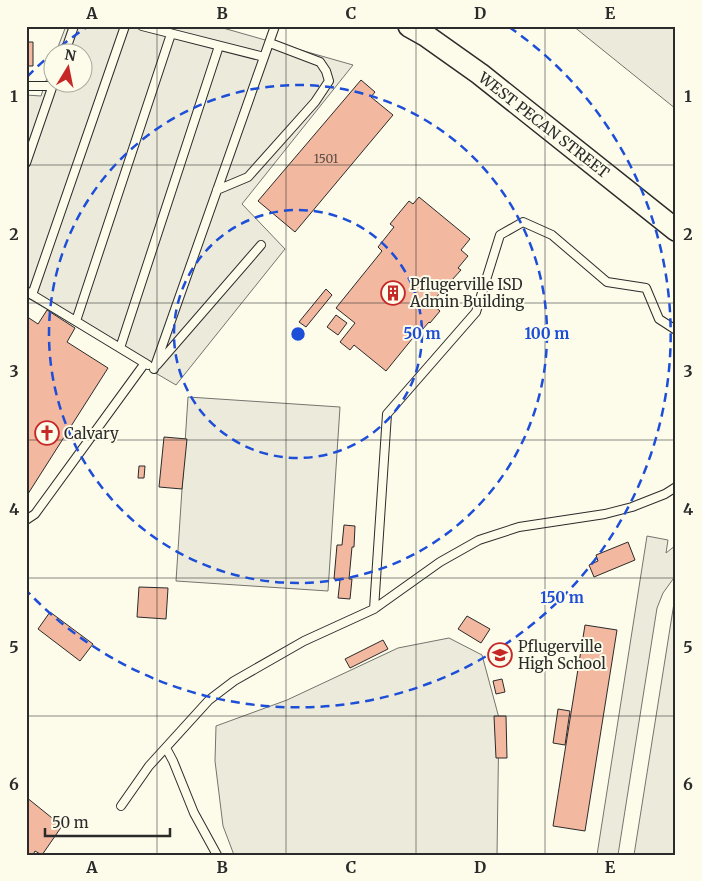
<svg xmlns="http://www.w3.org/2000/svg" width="702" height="881" viewBox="0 0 702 881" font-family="Merriweather,serif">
	<rect width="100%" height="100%" fill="#fdfbea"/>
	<path fill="#ecebdb" stroke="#74746e" d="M188,397L340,407L328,591L176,581Z
		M647,536L668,540L666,553L676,545V575L663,593L657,608L618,855H597Z
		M674,603H676V855H634Z
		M449,638L482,655L499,718L497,855H234L223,826L215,761L216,726L287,700L398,648Z"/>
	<path fill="#eceadb" stroke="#74746e" d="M66,26H216L353,65L242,204L285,249L176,385L26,297V95L41,96L52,63V82H82V52H56Z
		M573,26H676V109Z"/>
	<path fill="#f2b8a0" stroke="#2b2b2b" d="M26,42H33V66H26Z
		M361,80L375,92L371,97L393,115L295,232L258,201Z
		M419,197L470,239L461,250L468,256L458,268L461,270L431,303L440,311L430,323L429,322L422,330L421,328L386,371L354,345L350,350L340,342L355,323L336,308L382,251L378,247L394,227L390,224L409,201L413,204Z
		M326,289L332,295L306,327L299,322Z
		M47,310L75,328L67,342L108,368L26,497V316L38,324Z
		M336,315L347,323L338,335L327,327Z
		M164,437L187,439L182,489L159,487Z
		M139,466H145L144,478H138Z
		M344,525L355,526L354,547H352L349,579H352L350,599L338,598L340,580L334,579L337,545H342Z
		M628,542L635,560L594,577L589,565L598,561L596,555Z
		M139,587L168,588L166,619L137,617Z
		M50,612L93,644L80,661L38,629Z
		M467,616L490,629L481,643L458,629Z
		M585,625L617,630L585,831L553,826Z
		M383,640L388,649L350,668L345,659Z
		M502,679L505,692L496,694L493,681Z
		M558,709L570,711L565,745L553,743Z
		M494,716H506L507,758H496Z
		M26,797L62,826L42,855L35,851L33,855H26Z"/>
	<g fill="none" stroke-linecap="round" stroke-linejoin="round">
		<g stroke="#2b2b2b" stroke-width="10">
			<path id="lane" d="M142,26L264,57
				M65,52L74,26
				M26,86H53
				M26,163L54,82
				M217,190L248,177L315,102L329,81L326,71L320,62L270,43
				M26,291L148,365
				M32,295L125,26
				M76,321L171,34
				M120,348L219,46
				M157,365L261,245
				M154,369L275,26
				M26,520L35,514L145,363
				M374,609L387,414L476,312L500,235L523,222L552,235L607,282L646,288L659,319L676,330
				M166,748L173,761L194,813L217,855
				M121,806L149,766L209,700L234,681L304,641L374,609L440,562L479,540L519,527L605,514L632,507L665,494L676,487"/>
		</g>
		<g stroke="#2b2b2b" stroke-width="24">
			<path id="secondary" d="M409,26L425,35L480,74L676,230"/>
		</g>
		<use href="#lane" stroke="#fdfbea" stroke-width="8"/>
		<use href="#secondary" stroke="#fdfbea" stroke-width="21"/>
	</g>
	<path fill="none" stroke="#2b2b2b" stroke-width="1" stroke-opacity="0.55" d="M157,26V855M286,26V855M416,26V855M545,26V855M26,165H676M26,303H676M26,440H676M26,578H676M26,716H676"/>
	<g fill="none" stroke="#1d4ed8" stroke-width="2.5" stroke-dasharray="9 6">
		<circle cx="298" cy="334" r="124"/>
		<circle cx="298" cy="334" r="249"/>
		<path d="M27 77A373 373 0 0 1 87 27M509 27A373 373 0 1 1 27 591"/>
	</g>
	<defs>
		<g id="building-ring" transform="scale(1.25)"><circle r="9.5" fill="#fdfbea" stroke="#c62828" stroke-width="1.5"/><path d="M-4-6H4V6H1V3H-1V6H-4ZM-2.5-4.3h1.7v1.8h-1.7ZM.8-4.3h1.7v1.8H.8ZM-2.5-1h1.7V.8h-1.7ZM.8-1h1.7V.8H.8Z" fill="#c62828"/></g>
		<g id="church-ring" transform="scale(1.25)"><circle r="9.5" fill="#fdfbea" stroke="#c62828" stroke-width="1.5"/><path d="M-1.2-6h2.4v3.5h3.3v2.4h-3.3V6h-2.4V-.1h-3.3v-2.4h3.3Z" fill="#c62828"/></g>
		<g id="school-ring" transform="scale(1.25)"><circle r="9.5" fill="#fdfbea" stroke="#c62828" stroke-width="1.5"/><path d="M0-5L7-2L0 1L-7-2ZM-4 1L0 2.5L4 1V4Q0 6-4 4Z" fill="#c62828"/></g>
	</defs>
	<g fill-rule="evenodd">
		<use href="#building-ring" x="393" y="293"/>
		<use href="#church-ring" x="47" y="433"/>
		<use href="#school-ring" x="500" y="655"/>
	</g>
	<g text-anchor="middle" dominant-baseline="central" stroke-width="4" stroke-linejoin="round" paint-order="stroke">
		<g font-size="12" fill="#5d4e48">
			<text x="326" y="158">1501</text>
		</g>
		<g font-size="15" fill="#2b2b2b" stroke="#fdfbea">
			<text transform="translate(544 125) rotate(38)">WEST PECAN STREET</text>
		</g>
		<g font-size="15" fill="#2b2b2b" stroke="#fdfbea" text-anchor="start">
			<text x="410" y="284">Pflugerville ISD<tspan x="410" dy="17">Admin Building</tspan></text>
			<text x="64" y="433">Calvary</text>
			<text x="518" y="646">Pflugerville<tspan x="518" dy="17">High School</tspan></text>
		</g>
	</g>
	<circle cx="298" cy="334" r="8" fill="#1d4ed8" stroke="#fdfbea" stroke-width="2.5"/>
	<g font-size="15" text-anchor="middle" font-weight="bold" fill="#1d4ed8" stroke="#fdfbea" stroke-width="4" stroke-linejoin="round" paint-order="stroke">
		<text x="422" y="339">50 m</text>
		<text x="547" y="339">100 m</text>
		<text x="562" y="603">150 m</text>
	</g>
	<rect width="702" height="881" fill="none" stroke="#fdfbea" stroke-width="55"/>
	<g transform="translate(68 68) rotate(10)"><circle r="24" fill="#fdfbea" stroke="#a9a89e"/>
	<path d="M0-4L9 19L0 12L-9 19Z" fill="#c62828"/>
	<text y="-8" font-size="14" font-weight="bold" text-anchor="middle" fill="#2b2b2b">N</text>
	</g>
	<path d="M45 828v8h125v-8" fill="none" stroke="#2b2b2b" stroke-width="2.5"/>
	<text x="52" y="828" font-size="15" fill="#2b2b2b" stroke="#fdfbea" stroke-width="4" paint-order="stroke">50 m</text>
	<rect x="28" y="28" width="646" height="826" fill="none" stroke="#2b2b2b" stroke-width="2"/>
	<g font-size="16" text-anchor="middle" font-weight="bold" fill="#2b2b2b">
		<text x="92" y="19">A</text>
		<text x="222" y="19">B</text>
		<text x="351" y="19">C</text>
		<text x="480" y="19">D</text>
		<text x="610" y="19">E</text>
		<text x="14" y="102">1</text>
		<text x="688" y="102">1</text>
		<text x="14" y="240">2</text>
		<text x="688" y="240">2</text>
		<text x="14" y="377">3</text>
		<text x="688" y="377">3</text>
		<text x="14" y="515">4</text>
		<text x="688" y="515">4</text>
		<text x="14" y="653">5</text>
		<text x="688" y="653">5</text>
		<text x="14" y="790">6</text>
		<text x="688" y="790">6</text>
		<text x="92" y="873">A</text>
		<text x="222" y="873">B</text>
		<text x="351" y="873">C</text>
		<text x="480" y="873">D</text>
		<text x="610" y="873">E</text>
	</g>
</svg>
